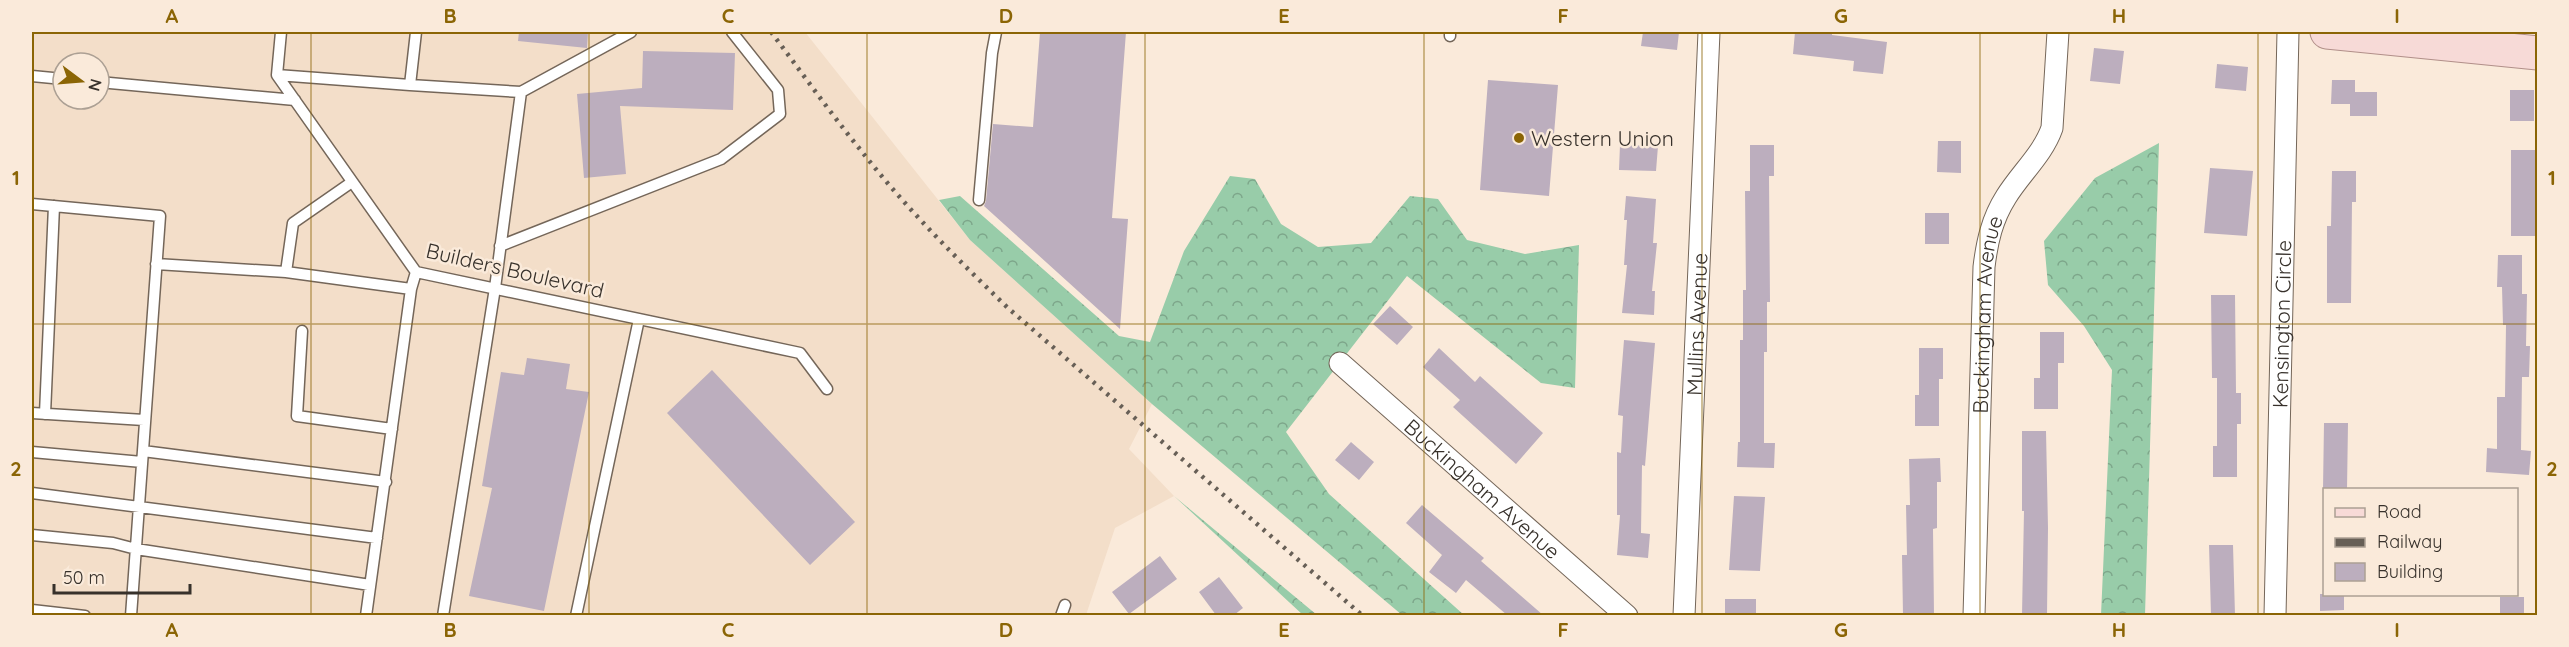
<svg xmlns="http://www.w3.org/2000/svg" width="2569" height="647" viewBox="0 0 2569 647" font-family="Quicksand,sans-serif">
	<defs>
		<pattern id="forest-crowns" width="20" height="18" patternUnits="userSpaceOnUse" patternTransform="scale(1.5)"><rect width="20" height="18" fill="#98cca9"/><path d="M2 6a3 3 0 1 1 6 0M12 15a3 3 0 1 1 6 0" fill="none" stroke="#7da68a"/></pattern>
	</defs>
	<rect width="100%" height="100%" fill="#faeada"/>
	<path fill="#f3dec9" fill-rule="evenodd" d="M32,32H805L970,240L1152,404L1129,449L1174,496L1115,528L1086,615H32ZM63,63H99V99H63Z"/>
	<path fill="url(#forest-crowns)" d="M2159,143L2145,615H2101L2112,370L2084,326L2048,285L2044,241L2095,178Z
		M1230,176L1255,179L1281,224L1318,247L1371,243L1410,196L1438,199L1467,240L1525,254L1579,245L1575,388L1541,383L1407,276L1286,432L1329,494L1464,615H1402L1152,404L970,240L939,200L960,196L1119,336L1150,342L1184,251Z
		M1174,496L1317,615H1303Z"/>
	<path fill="#bcaebe" d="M519,32H588L587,48L518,41Z
		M1040,32H1126L1112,218L1128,219L1120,329L984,206L986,201L993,124L1033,127Z
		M1643,32H1679L1677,50L1641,46Z
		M1795,32H1832V35L1887,42L1883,74L1853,71L1854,61L1793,54Z
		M2094,48L2124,51L2120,84L2090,81Z
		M643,51L735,53L733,110L620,106L626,174L584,178L577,94L642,88Z
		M2217,64L2248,67L2246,91L2215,88Z
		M1488,80L1558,85L1549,196L1480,190Z
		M2332,80H2355V92H2377V116H2350V104H2331Z
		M2510,90H2534V121H2510Z
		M1938,141H1961V173L1937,172Z
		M1620,145L1658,146L1656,171L1619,170Z
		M1750,145H1774V176H1769L1770,302H1767V352H1764V443H1775L1774,468L1737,467L1738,442H1740V340H1743V290H1746L1745,191H1750Z
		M2511,150H2535L2536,236H2511Z
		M2210,168L2253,171L2247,236L2204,233Z
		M2332,171H2356V202H2352L2351,303H2327V226H2331Z
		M1626,196L1656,199L1653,243H1657L1652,291H1655L1654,315L1622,313L1627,265H1624L1627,220H1624Z
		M1925,213H1949V244H1925Z
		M2498,255H2522V294H2527L2526,346H2530L2529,377H2522L2521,450L2531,451L2529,475L2486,472L2487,448L2497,449V397H2505L2506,325H2503L2502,287H2497Z
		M2211,295H2235L2236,393H2241V424H2237V477H2213V446H2217V378H2212Z
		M1390,306L1413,327L1397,345L1373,324Z
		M2040,332H2064V363H2058V409H2034V378H2040Z
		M1624,340L1655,343L1645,466L1642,465L1641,533L1650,534L1648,558L1617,555L1620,515H1617V452L1621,453L1623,416L1618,415Z
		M1439,348L1475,382L1480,376L1543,433L1516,464L1453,407L1460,400L1423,367Z
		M1919,348H1943V379H1939V426H1915V395H1919Z
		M527,358L570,364L566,389L589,392L544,611L469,596L492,488L482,486L501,372L524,375Z
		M712,370L855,522L810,565L667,413Z
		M2324,423H2348L2347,489H2323Z
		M2022,431H2046L2048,528L2047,615H2022L2024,511H2022Z
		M1351,442L1374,462L1359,480L1335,460Z
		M1940,458L1941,482H1937V528L1933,529L1934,615H1903L1902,555H1907L1906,505H1910L1909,459Z
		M1734,496L1765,497L1760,571L1729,570Z
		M1422,505L1484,558L1481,561L1543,615H1507L1466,580L1456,593L1429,572L1442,555L1406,523Z
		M2209,545H2233L2235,615H2211Z
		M1160,556L1177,579L1129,614L1112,592Z
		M1219,577L1243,608L1234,615H1216L1199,592Z
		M2320,594H2344V610L2320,611Z
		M2500,597H2524V615H2500Z
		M1725,599H1756V615H1725Z"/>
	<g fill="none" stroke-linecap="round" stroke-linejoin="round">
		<g stroke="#746659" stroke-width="13">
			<path id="service" d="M281,32L277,75L416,272L800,353L827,389
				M416,32L410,85L521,92L495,288L443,616
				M1450,36V32
				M277,75L410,85
				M32,76L63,79
				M99,82L295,100
				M521,92L631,32
				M979,200L992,53L996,32
				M32,204L160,216L131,616
				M500,246L721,159L780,114L778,90L732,32
				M156,264L286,272L411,289
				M286,272L293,223L352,182
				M302,331L297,416L392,429
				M32,413L144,420
				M45,414L54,206
				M143,451L386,482
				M32,452L142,462
				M32,493L377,538
				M32,535L113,543L136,549L370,585
				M32,610L85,616
				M366,616L411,289L416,272
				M576,616L639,319
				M1061,616L1065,605"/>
		</g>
		<g stroke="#746659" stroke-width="23">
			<g id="minor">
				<path id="s1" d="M1340,363L1627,616"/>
				<path id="s2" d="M1684,616L1709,32"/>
				<path id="s3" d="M1974,616L1984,267C1987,242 1992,219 2006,197C2020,174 2043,154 2052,128L2058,32"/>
				<path id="s4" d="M2275,616L2288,32"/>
			</g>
		</g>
		<g stroke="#b18f89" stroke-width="35">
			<path id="primary" d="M2327,32L2538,53"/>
		</g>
		<use href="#service" stroke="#fff" stroke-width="10"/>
		<use href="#minor" stroke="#fff" stroke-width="21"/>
		<use href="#primary" stroke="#f7dad7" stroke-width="33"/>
		<path stroke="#675f56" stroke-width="4.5" stroke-dasharray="3 6" stroke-linecap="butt" d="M771,32C800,70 828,110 859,148C904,206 956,258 1008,308L1363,616"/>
	</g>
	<path fill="none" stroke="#8b6505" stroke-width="1.5" stroke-opacity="0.55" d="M311,32V616M589,32V616M867,32V616M1145,32V616M1424,32V616M1702,32V616M1980,32V616M2258,32V616M32,324H2538"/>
	<circle fill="#8b6505" stroke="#faeada" stroke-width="2" cx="1519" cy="138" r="6"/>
	<g text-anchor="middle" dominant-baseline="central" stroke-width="5" stroke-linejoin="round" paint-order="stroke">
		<g font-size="21" fill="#37312b" stroke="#faeada" text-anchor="start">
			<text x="1531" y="138">Western Union</text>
		</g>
		<g font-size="21" fill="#37312b" stroke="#faeada">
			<text transform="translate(515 270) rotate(13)">Builders Boulevard</text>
			<text stroke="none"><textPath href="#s3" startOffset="302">Buckingham Avenue</textPath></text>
			<text stroke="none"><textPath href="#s2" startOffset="292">Mullins Avenue</textPath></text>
			<text stroke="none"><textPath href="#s4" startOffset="292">Kensington Circle</textPath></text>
			<text stroke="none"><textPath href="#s1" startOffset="190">Buckingham Avenue</textPath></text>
		</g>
	</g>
	<rect width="2569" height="647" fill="none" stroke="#faeada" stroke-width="66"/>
	<rect x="2323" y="488" width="195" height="108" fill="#faeada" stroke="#aca094" stroke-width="1.5"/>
	<rect x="2335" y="508" width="30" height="9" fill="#f7dad7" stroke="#aca094" stroke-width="1.5"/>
	<text x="2377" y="518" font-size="18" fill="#37312b">Road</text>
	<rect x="2335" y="538" width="30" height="9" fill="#675f56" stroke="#aca094" stroke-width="1.5"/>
	<text x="2377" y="548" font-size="18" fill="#37312b">Railway</text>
	<rect x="2335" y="563" width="30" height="18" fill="#bcaebe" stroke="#aca094" stroke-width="1.5"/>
	<text x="2377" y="578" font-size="18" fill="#37312b">Building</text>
	<g transform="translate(81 81) rotate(106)"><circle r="28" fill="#faeada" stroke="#aca094" stroke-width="1.5"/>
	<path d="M0-4.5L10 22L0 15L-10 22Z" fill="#8b6505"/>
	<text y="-9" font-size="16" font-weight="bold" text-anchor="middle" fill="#37312b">N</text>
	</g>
	<path d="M54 584v9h136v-9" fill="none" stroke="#37312b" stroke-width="3"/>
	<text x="63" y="584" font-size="18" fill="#37312b" stroke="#faeada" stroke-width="4.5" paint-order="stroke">50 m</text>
	<rect x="33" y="33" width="2503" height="581" fill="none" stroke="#8b6505" stroke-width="2"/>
	<g font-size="20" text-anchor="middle" font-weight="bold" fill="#8b6505">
		<text x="172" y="23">A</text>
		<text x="450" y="23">B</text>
		<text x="728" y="23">C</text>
		<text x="1006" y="23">D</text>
		<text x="1284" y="23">E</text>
		<text x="1563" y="23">F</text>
		<text x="1841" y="23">G</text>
		<text x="2119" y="23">H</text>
		<text x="2397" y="23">I</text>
		<text x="16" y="185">1</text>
		<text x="2552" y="185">1</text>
		<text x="16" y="476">2</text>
		<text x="2552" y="476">2</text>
		<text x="172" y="637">A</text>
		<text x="450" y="637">B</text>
		<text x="728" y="637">C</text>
		<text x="1006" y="637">D</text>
		<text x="1284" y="637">E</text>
		<text x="1563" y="637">F</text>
		<text x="1841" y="637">G</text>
		<text x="2119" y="637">H</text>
		<text x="2397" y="637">I</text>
	</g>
</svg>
